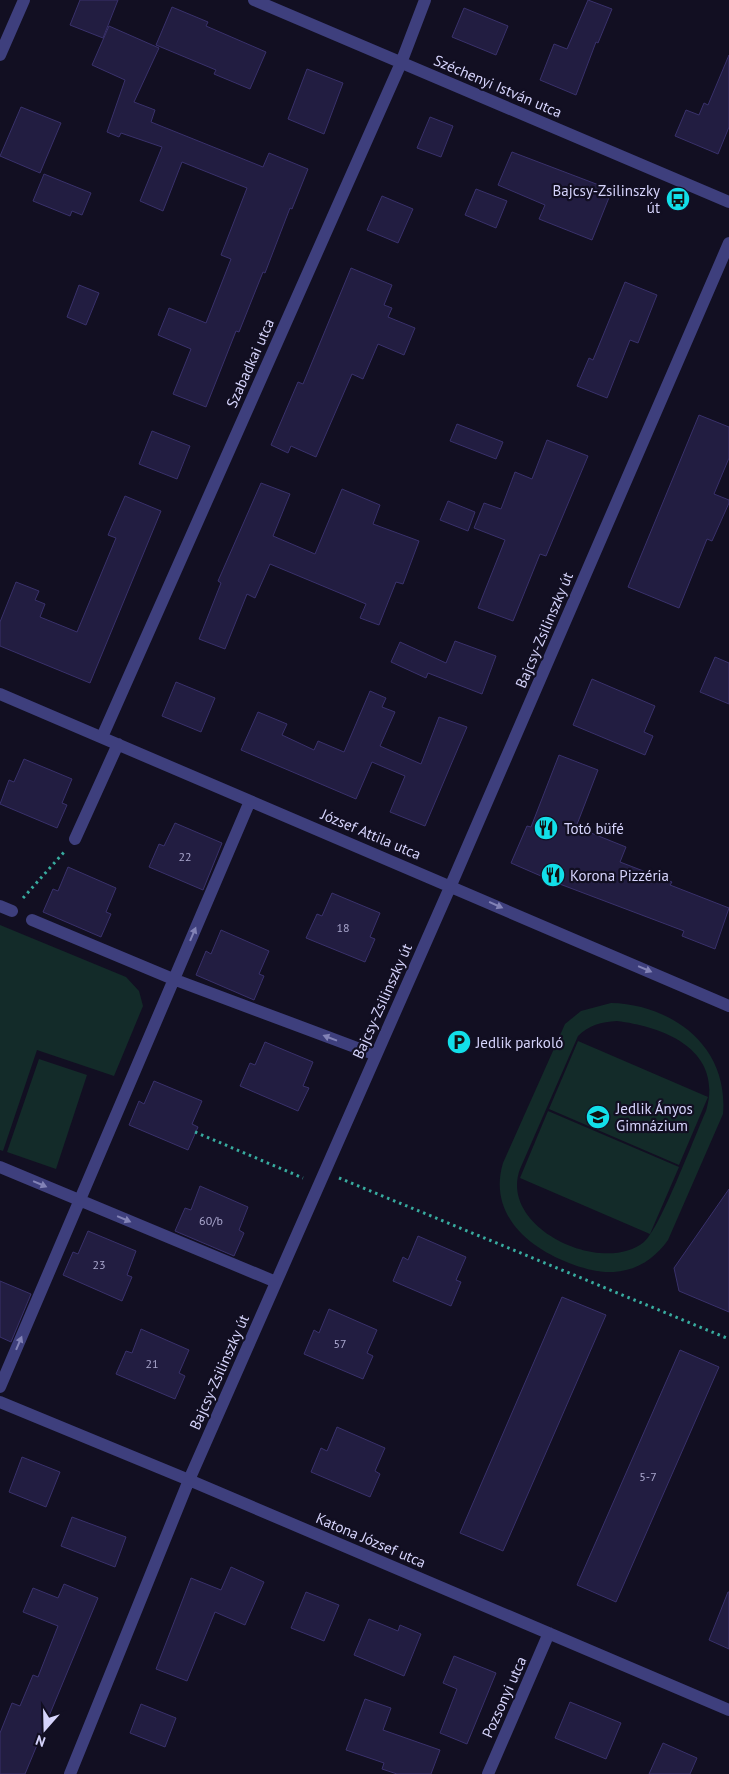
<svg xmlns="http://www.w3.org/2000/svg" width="729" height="1774" viewBox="0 0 729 1774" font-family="'PT Sans',sans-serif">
	<rect width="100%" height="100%" fill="#120f22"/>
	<path fill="#132b29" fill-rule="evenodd" d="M0,925L126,977L139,991L143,1006L114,1076L37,1050L3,1151L0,1150Z
		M611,1003C669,1004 729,1044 723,1114L668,1240C658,1254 644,1266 626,1270C607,1275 587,1270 569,1263C527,1247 488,1213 503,1163L565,1024L581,1011ZM617,1021C666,1027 724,1051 706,1111C695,1135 660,1229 644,1242C603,1276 498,1228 520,1169L578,1036C589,1025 601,1022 617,1021Z
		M578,1041L708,1097L679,1165L549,1109Z
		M39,1059L87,1075L56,1169L7,1152Z
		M548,1111L679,1167L650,1234L520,1178Z"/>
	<path fill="#221d41" stroke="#39316b" d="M80,0H118L103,38L70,25Z
		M588,0L612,9L598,43L596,42L576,95L540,80L554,44L567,49Z
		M172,7L208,22L206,26L266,52L250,89L214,74L216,70L156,45Z
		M464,8L508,26L496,55L452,37Z
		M109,26L159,48L134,102L155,110L151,122L263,167L269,153L308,169L292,209L290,208L265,273L263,272L239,332L236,331L206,407L173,394L191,349L158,335L169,308L206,323L231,259L221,255L247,188L182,162L163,211L140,201L162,147L121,133L119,137L107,132L125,80L92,65Z
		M729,55V127L718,154L675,136L686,110L699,115L704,103L708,105Z
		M307,69L343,83L324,134L288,119Z
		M21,107L61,123L40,173L0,156Z
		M430,117L453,126L441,157L417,148Z
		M512,152L612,190L592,240L539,219L545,205L498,185Z
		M44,174L91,193L82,215L72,211L70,216L33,201Z
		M476,189L507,201L496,228L465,215Z
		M382,196L413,209L398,243L367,230Z
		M351,268L392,285L384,305L392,308L388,317L415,328L404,355L378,344L363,379L352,374L316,457L291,446L288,453L271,445L298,382L303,384Z
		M625,282L657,295L638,343L630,340L607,398L577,386L589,358L593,360Z
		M79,285L99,293L86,325L67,317Z
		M699,415L729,427V458L714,494L729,500V503L712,541L707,539L679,608L628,587Z
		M457,424L503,442L496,459L450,441Z
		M152,431L190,446L177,479L139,464Z
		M547,440L588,456L546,556L540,554L513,621L478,608L505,540L474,528L484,503L501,509L515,472L532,479Z
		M261,483L290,494L273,536L315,554L342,489L380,505L373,524L419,541L403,584L396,582L379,625L360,618L366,604L270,564L255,598L247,594L225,649L199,639L221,583L218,581Z
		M125,496L161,511L90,683L0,646V622L16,582L39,591L35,600L45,604L40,617L77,632L116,538L108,535Z
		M448,501L475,512L468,531L440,520Z
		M455,641L496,656L482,694L428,673L426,678L391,662L400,642L446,663Z
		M715,657L729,663V704L700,692Z
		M592,679L655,706L644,732L653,736L645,755L573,725Z
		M176,682L215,698L201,732L162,716Z
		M370,691L386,698L382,707L395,712L380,746L421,764L439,717L467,727L425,826L390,812L405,776L372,762L356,799L241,750L258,712L287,724L282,735L314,750L318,741L344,752Z
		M559,755L598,770L576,827L626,847L620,862L672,882L670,885L729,908L715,949L682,936L684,931L557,883L511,863L527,826L531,827Z
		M24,759L72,779L62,803L67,805L57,828L0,804L9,780L14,782Z
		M175,823L222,843L203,890L149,867L159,844L164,846Z
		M68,867L116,888L106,912L111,914L101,937L43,912L53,889L58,891Z
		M332,893L380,913L370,937L375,939L365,962L306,938L317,914L322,916Z
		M221,930L269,951L259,974L264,976L254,1000L196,975L206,951L211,954Z
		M265,1042L313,1062L303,1086L309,1088L298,1111L240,1086L250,1063L255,1065Z
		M154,1081L202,1101L192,1124L198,1127L188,1150L129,1125L139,1101L144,1104Z
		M200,1186L248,1207L239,1230L244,1233L234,1256L175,1231L185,1208L191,1210Z
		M729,1189V1312L679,1291L674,1268Z
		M88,1231L136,1251L127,1275L132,1277L122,1301L63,1275L73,1252L78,1254Z
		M418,1236L466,1257L456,1280L461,1282L451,1306L393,1281L403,1257L408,1260Z
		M0,1281L31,1294L11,1342L0,1337Z
		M562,1297L606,1315L503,1551L460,1533Z
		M329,1309L377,1330L367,1353L373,1356L363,1379L304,1354L314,1330L319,1333Z
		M141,1329L189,1350L179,1373L185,1376L175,1399L116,1374L126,1351L132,1353Z
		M680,1350L719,1367L616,1602L577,1585Z
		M337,1427L385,1448L375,1471L380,1474L370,1497L311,1472L321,1448L327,1451Z
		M22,1457L60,1472L46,1507L9,1492Z
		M72,1517L126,1537L115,1567L61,1546Z
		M231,1567L264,1582L245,1625L215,1612L187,1681L156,1669L191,1578L221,1590Z
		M64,1584L98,1598L25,1774H0V1733L12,1703L20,1706L33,1675L38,1677L58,1626L23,1612L33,1588L58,1598Z
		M306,1592L339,1605L324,1641L291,1628Z
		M728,1592H729V1649L709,1640Z
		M369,1619L398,1631L400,1625L421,1634L404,1676L354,1655Z
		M454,1656L496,1673L467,1744L440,1733L457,1689L443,1683Z
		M365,1699L391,1708L383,1730L440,1750L431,1774H397L382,1769L384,1763L346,1750Z
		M570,1702L621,1723L606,1759L555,1738Z
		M141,1704L176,1718L165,1747L130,1733Z
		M663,1743L697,1758L690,1774H649Z"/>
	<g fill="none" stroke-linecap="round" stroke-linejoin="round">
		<path stroke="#38ab9f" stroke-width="3" stroke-dasharray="2.5 4" stroke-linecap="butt" d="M23,898L65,851
			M195,1132L303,1178
			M339,1178L729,1339"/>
		<path stroke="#3e3f7d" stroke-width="12" d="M254,0L729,202
			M0,55L24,0
			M0,694L729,1006
			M102,737L401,63L425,0
			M75,839L118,744
			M0,906L12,911
			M32,920L173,979L376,1055
			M0,1167L276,1282
			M0,1387L250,801
			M0,1402L189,1480L729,1710
			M70,1774L189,1480L451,885L729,243
			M488,1774L549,1633"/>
	</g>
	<defs><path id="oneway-solid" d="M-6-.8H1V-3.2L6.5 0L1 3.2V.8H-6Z" transform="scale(1.25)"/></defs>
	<g fill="#8282b6">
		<use href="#oneway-solid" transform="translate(496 905) rotate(24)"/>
		<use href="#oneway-solid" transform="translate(193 934) rotate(-67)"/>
		<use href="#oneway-solid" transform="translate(645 969) rotate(23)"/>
		<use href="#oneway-solid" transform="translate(330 1038) rotate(-159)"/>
		<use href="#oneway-solid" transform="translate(40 1184) rotate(23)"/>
		<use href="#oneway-solid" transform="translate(124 1219) rotate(23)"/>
		<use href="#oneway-solid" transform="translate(19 1343) rotate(-67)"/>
	</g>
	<defs>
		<g id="bus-disc" transform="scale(1.25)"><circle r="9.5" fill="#12dfe9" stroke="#120f22"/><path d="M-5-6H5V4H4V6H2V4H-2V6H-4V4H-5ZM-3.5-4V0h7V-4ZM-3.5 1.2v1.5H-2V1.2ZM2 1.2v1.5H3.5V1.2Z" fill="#111"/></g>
		<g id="restaurant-disc" transform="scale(1.25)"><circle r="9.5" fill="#12dfe9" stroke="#120f22"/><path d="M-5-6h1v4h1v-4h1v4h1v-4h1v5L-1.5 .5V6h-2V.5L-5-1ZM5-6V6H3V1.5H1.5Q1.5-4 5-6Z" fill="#111"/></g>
		<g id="parking-disc" transform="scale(1.25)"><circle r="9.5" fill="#12dfe9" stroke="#120f22"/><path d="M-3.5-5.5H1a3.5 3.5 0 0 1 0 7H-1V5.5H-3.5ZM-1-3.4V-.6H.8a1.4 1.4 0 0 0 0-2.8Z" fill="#111"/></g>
		<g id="school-disc" transform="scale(1.25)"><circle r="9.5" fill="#12dfe9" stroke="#120f22"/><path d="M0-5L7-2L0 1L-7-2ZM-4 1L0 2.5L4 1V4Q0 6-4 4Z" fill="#111"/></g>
	</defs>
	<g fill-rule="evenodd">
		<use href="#bus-disc" x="678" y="199"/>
		<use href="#restaurant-disc" x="546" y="828"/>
		<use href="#restaurant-disc" x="553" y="875"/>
		<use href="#parking-disc" x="459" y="1042"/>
		<use href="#school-disc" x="598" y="1117"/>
	</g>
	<g text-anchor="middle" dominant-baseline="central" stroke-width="4.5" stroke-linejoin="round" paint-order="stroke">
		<g font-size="12" fill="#a9a6cd">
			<text x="185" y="856">22</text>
			<text x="343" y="927">18</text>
			<text x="211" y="1220">60/b</text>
			<text x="99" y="1264">23</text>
			<text x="340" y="1343">57</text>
			<text x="152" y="1363">21</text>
			<text x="648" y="1476">5-7</text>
		</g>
		<g font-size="15" fill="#d6d4fc" stroke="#120f22">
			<text transform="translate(498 86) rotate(23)">Széchenyi István utca</text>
			<text transform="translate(250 363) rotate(-66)">Szabadkai utca</text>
			<text transform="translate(544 630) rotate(-67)">Bajcsy-Zsilinszky út</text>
			<text transform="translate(371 834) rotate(23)">József Attila utca</text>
			<text transform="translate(382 1001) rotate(-66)">Bajcsy-Zsilinszky út</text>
			<text transform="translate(219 1372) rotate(-66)">Bajcsy-Zsilinszky út</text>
			<text transform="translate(371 1540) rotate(23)">Katona József utca</text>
			<text transform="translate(504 1697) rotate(-66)">Pozsonyi utca</text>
		</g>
		<g font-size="15" fill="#d6d4fc" stroke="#120f22" text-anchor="start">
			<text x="660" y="190" text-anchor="end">Bajcsy-Zsilinszky<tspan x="660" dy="17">út</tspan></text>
			<text x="564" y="828">Totó büfé</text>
			<text x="570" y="875">Korona Pizzéria</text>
			<text x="476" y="1042">Jedlik parkoló</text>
			<text x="616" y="1108">Jedlik Ányos<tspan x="616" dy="17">Gimnázium</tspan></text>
		</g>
	</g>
	<g transform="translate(45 1729) rotate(200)" stroke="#120f22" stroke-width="4" paint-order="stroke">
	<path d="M0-4L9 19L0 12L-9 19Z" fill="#d6d4fc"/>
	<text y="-8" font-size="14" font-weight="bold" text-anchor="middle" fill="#d6d4fc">N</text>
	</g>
</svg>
